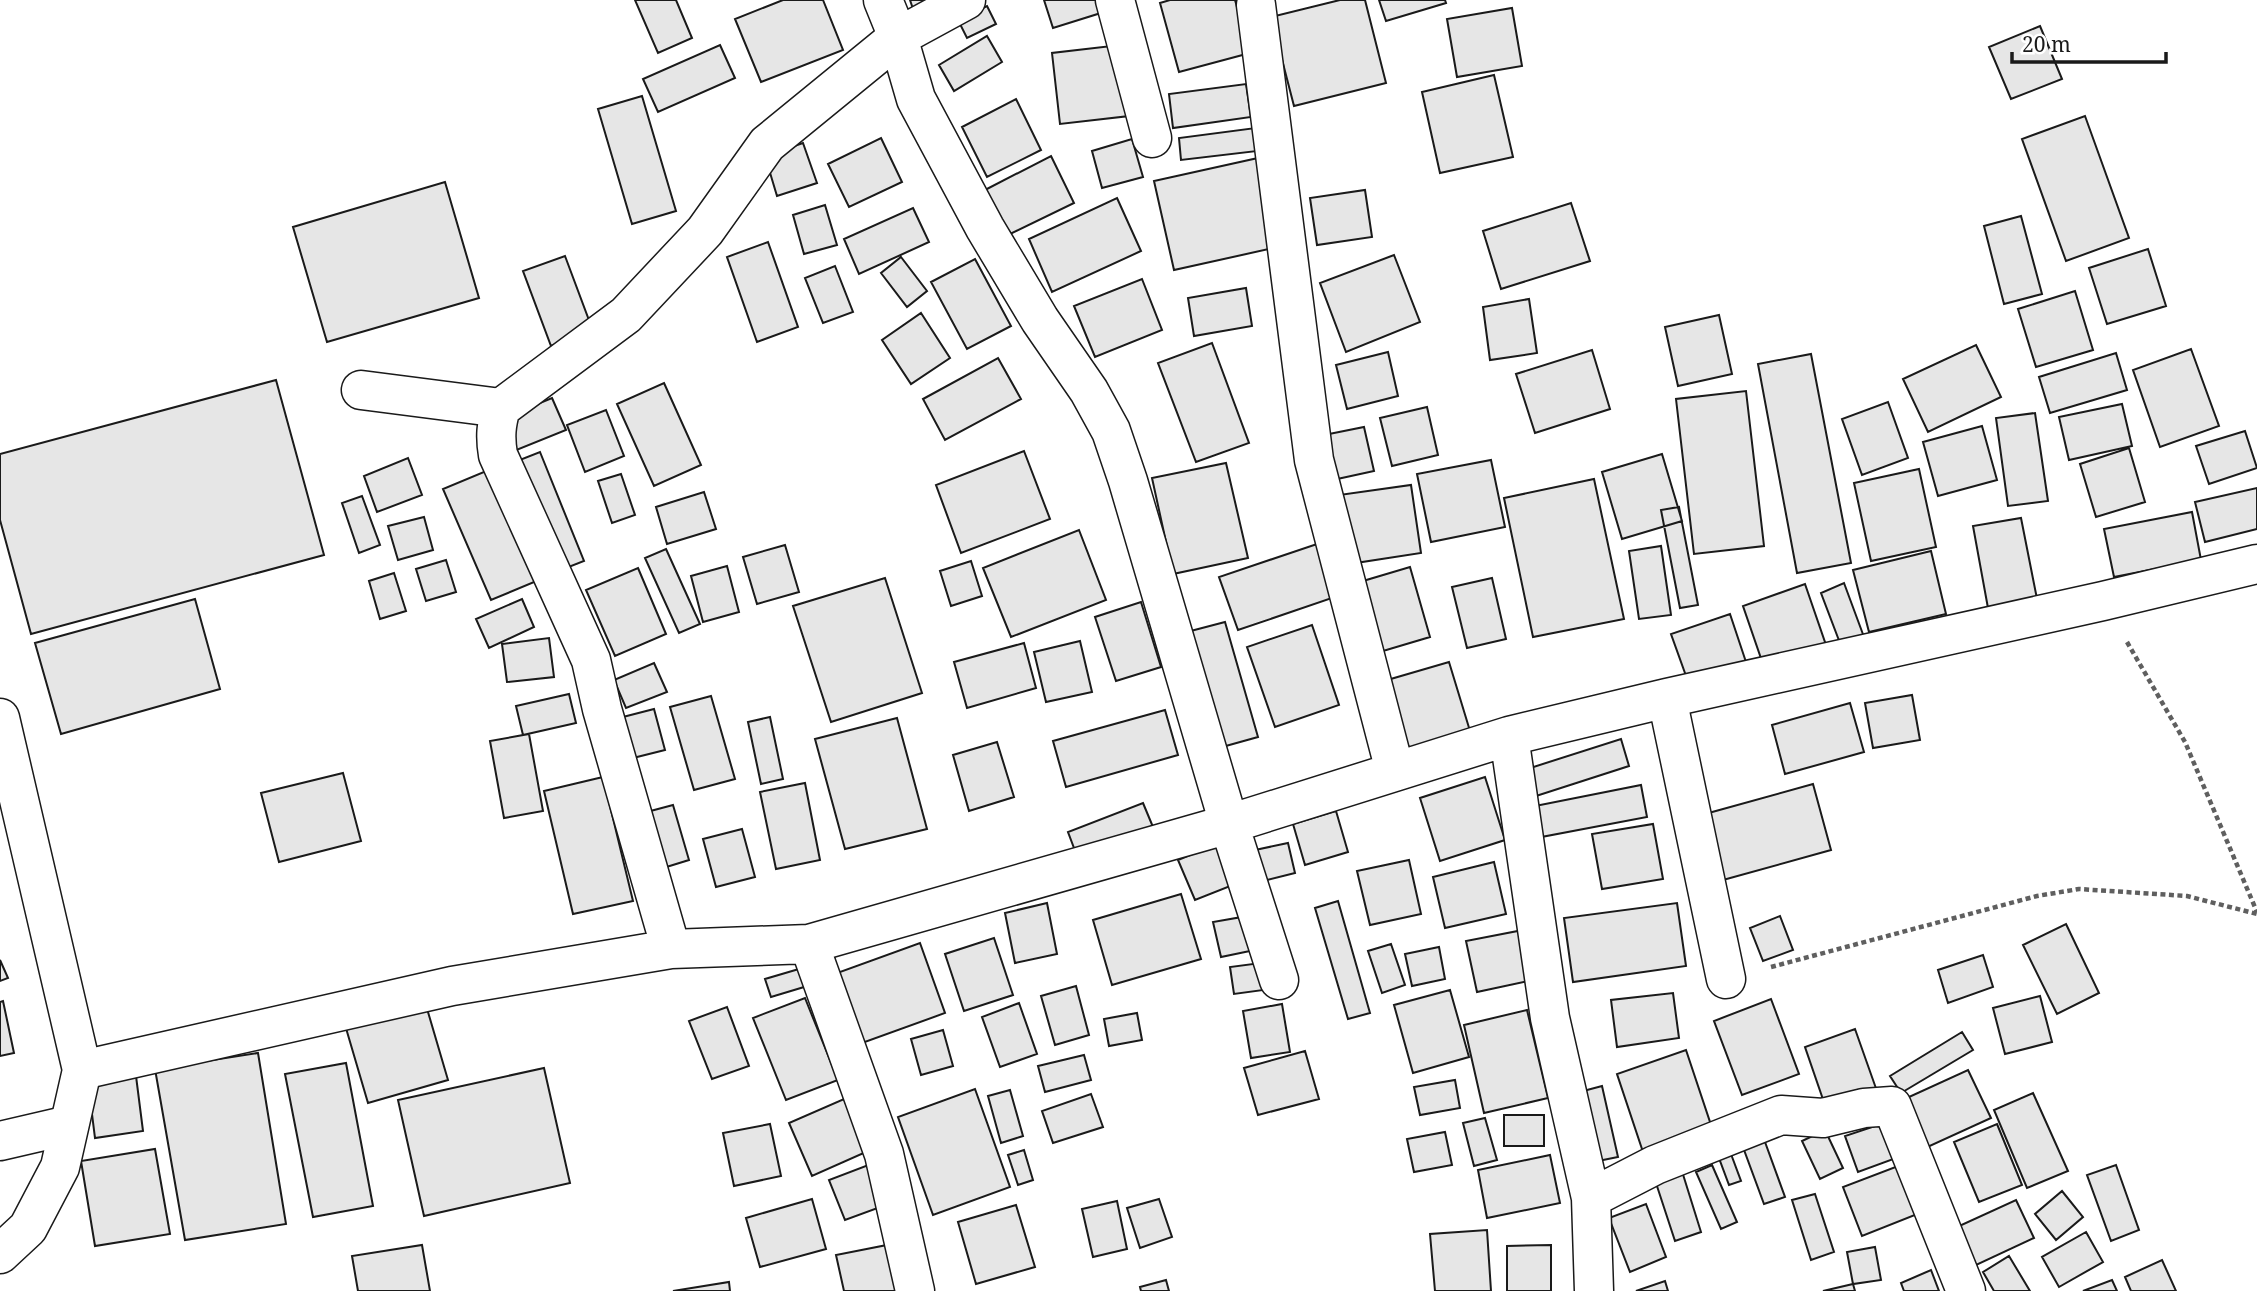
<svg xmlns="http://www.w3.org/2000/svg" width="2257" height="1291" viewBox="0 0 2257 1291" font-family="'Noto Serif',serif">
	<rect width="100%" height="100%" fill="#fff"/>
	<path fill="#e6e6e6" stroke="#1a1a1a" stroke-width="2" d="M635,0H676L692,38L658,53Z
		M783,0H823L843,50L761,82L735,19Z
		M910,0H936L913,9Z
		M1044,0H1100L1104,12L1053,28Z
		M1170,0H1235L1250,53L1179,72L1160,3Z
		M1340,0H1365L1386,83L1294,106L1271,17Z
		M1379,0H1445L1446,3L1386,21Z
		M987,6L996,24L967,38L958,20Z
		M1512,8L1522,66L1457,77L1447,19Z
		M2040,26L2062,79L2011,99L1989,47Z
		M987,36L1002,62L954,91L939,65Z
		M720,45L735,78L658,112L643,79Z
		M1120,45L1129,116L1060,124L1052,53Z
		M1494,75L1513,157L1440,173L1422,92Z
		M1246,84L1251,117L1173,128L1169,94Z
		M642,96L676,211L632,224L598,109Z
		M1016,99L1041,150L987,177L962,127Z
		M2085,116L2129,238L2066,261L2022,139Z
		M1263,127L1266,150L1181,160L1179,138Z
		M881,138L902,182L849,207L828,164Z
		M1132,139L1143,177L1102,188L1092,151Z
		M803,143L817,183L777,196L765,156Z
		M1051,156L1074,203L1006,236L983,191Z
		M1258,158L1278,247L1174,270L1154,181Z
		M445,182L479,298L327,342L293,227Z
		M1365,190L1372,237L1317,245L1310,198Z
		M1117,198L1141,251L1052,292L1029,239Z
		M1571,203L1590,261L1501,289L1483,231Z
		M825,205L837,245L804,254L793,215Z
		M913,208L929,242L859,274L844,239Z
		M2021,216L2042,294L2004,304L1984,226Z
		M768,242L798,327L757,342L727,257Z
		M2148,249L2166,306L2107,324L2089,268Z
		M1394,255L1420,322L1346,352L1320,283Z
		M565,256L593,331L551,346L523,271Z
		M901,257L927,291L907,307L881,273Z
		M975,259L1011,326L967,349L931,282Z
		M835,266L853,312L823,323L805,278Z
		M1142,279L1162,330L1095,357L1074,306Z
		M1246,288L1252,326L1194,336L1188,298Z
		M2075,291L2093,350L2036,367L2018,309Z
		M1529,299L1537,353L1490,360L1483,307Z
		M921,313L950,358L911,384L882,340Z
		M1719,315L1732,374L1678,386L1665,327Z
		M1212,343L1249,443L1196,462L1158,363Z
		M1976,345L2001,397L1928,432L1903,379Z
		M2191,349L2219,426L2160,447L2133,370Z
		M1592,350L1610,409L1535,433L1516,374Z
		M1388,352L1398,396L1347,409L1336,365Z
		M2116,353L2127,390L2050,413L2039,377Z
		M1811,354L1851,563L1797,573L1758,364Z
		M998,358L1021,399L945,440L923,399Z
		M276,380L324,555L31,634L0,520V454Z
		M664,383L701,465L654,486L617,404Z
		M1746,391L1764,546L1694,554L1676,399Z
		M552,398L566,430L514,451L501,419Z
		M1888,402L1908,458L1862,475L1842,419Z
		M2122,404L2132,446L2069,460L2059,417Z
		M1427,407L1438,455L1392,466L1380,418Z
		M606,410L624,456L585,472L567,425Z
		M2035,413L2048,501L2008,506L1996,418Z
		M1982,426L1997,480L1938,496L1923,442Z
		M1364,427L1374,471L1328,481L1319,436Z
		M2245,431L2257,468L2209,484L2196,446Z
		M2129,448L2145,502L2096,517L2080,464Z
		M1024,451L1050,519L961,553L936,485Z
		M540,452L584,561L556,572L512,463Z
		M1662,454L1682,521L1622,539L1602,472Z
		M408,458L422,495L377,512L364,476Z
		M1491,460L1505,527L1431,542L1417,474Z
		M1226,463L1248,558L1173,574L1152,478Z
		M491,469L539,580L491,600L443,489Z
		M1919,469L1936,547L1871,561L1854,483Z
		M621,474L635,515L612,523L598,481Z
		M1594,479L1624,619L1533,637L1504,498Z
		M1411,485L1421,553L1349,564L1339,495Z
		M2257,488V529L2205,542L2195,502Z
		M704,492L716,529L667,544L656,507Z
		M362,496L380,545L359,553L342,503Z
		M1679,507L1698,605L1680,608L1661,510Z
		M2192,512L2201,560L2114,577L2104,529Z
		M424,517L433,550L398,560L388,526Z
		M2021,518L2039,609L1990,619L1973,526Z
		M1079,530L1106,600L1011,637L983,568Z
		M1317,544L1335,597L1238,630L1219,577Z
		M785,545L799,592L757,604L743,557Z
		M1661,546L1671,615L1639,619L1629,551Z
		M666,549L700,624L679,633L645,558Z
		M1931,551L1946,614L1869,632L1853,570Z
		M446,560L456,592L426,601L416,569Z
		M971,561L982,596L951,606L940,571Z
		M727,566L739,612L703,622L691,576Z
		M1410,567L1430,637L1383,651L1363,581Z
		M638,568L666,634L615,656L586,590Z
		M394,573L406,611L380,619L369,581Z
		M885,578L922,693L831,722L793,606Z
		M1492,578L1506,639L1467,648L1452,587Z
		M1844,583L1864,637L1843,651L1821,593Z
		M1805,584L1827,648L1765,670L1743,606Z
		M195,599L220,689L61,734L35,643Z
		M522,599L534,627L489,648L476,619Z
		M1141,602L1161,667L1116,681L1095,617Z
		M1730,614L1748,668L1690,687L1671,634Z
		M1225,622L1258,737L1215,749L1183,633Z
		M1312,625L1339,705L1275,727L1247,647Z
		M549,638L554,677L507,682L502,644Z
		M1080,641L1092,692L1046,702L1034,652Z
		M1024,643L1036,688L967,708L954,662Z
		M1449,662L1470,731L1397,752L1377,683Z
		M654,663L667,692L626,708L614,680Z
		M569,694L576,723L523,735L516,706Z
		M1912,695L1920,740L1873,748L1865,703Z
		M711,696L735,779L694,790L670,707Z
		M1850,703L1864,752L1785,774L1772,725Z
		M654,709L665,750L629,759L619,718Z
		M1165,710L1178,755L1066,787L1053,741Z
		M770,717L783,779L761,784L748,722Z
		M897,718L927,829L845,849L815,739Z
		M529,734L543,811L504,818L490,741Z
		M1621,739L1629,766L1533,797L1524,770Z
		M997,742L1014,797L969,811L953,755Z
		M343,773L361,841L279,862L261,793Z
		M603,777L633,901L573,914L544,791Z
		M1485,777L1505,840L1440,861L1420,798Z
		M805,783L820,860L776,869L760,792Z
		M1813,784L1831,850L1723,880L1705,814Z
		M1641,785L1647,817L1536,838L1530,807Z
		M1143,803L1153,827L1077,856L1068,832Z
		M673,805L689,860L660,869L643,813Z
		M1336,811L1348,852L1305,865L1293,824Z
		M1653,824L1663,879L1602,889L1592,834Z
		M742,829L755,877L716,887L703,839Z
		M1226,840L1243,881L1195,900L1178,860Z
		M1288,843L1295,873L1263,881L1255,850Z
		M1409,860L1421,914L1370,925L1357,871Z
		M1494,862L1506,914L1445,928L1433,877Z
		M1181,894L1201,959L1112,985L1093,920Z
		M1338,901L1370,1013L1348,1019L1315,908Z
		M1047,903L1057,954L1015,963L1005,913Z
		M1677,903L1686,966L1573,982L1564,918Z
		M1780,916L1793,950L1763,961L1750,928Z
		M1242,917L1250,951L1221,957L1213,922Z
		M2066,924L2099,993L2057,1014L2023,945Z
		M1523,930L1533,980L1477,992L1466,941Z
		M994,938L1013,995L964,1011L945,954Z
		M920,943L945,1013L851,1047L826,977Z
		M1391,944L1405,985L1382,993L1368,951Z
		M1439,947L1445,979L1412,986L1405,954Z
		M1983,955L1993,987L1948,1003L1938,970Z
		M0,960L8,978L0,981Z
		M1268,962L1271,989L1234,994L1230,967Z
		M809,966L814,984L771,997L765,979Z
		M1076,986L1089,1035L1055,1045L1041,996Z
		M1450,990L1469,1057L1413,1073L1394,1005Z
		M1673,993L1679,1038L1617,1047L1611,1000Z
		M423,995L448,1080L368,1103L343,1018Z
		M2040,996L2052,1042L2005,1054L1993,1008Z
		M805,998L838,1080L786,1100L753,1018Z
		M1771,999L1799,1074L1742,1095L1714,1021Z
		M3,1001L14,1053L0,1056V1002Z
		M1019,1003L1037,1054L1000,1067L982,1017Z
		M1282,1004L1290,1052L1251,1058L1243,1011Z
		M727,1007L749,1066L712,1079L689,1021Z
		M1527,1010L1548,1098L1484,1113L1464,1025Z
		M1137,1013L1142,1040L1109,1046L1104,1019Z
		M1855,1029L1878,1094L1827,1111L1805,1047Z
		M943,1030L953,1066L921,1075L911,1039Z
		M1962,1032L1973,1050L1901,1093L1890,1076Z
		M1686,1050L1712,1128L1643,1152L1617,1074Z
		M1305,1051L1319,1099L1258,1115L1244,1068Z
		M258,1053L286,1224L185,1240L155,1069Z
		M1084,1055L1091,1080L1045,1092L1038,1066Z
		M346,1063L373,1206L313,1217L285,1074Z
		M544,1068L570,1183L424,1216L398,1100Z
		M1968,1070L1991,1118L1921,1150L1898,1102Z
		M136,1076L143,1131L95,1138L88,1082Z
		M1455,1080L1460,1108L1420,1115L1414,1087Z
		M1602,1086L1618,1157L1588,1163L1572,1094Z
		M975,1089L1010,1187L933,1215L898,1117Z
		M1010,1090L1023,1136L1001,1143L988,1096Z
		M2033,1093L2068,1171L2027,1188L1994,1110Z
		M1091,1094L1103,1127L1053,1143L1042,1111Z
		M844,1099L866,1152L812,1176L789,1123Z
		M1504,1115H1544V1146H1504Z
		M1485,1118L1497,1160L1474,1166L1463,1123Z
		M1887,1122L1899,1157L1858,1172L1845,1136Z
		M770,1124L781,1176L734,1186L723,1133Z
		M1997,1124L2022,1185L1979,1202L1954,1142Z
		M1825,1130L1843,1168L1820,1179L1802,1141Z
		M1761,1131L1785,1197L1764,1204L1740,1139Z
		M1445,1132L1452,1165L1414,1172L1407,1139Z
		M1728,1146L1741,1181L1729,1185L1716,1150Z
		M155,1149L170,1234L95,1246L81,1161Z
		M1024,1150L1033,1180L1018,1185L1008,1155Z
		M1550,1155L1560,1203L1487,1218L1478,1170Z
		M1906,1163L1925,1211L1862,1236L1843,1187Z
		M871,1164L886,1205L845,1220L829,1180Z
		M1712,1165L1737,1222L1721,1229L1696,1172Z
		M2116,1165L2139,1230L2111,1241L2087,1175Z
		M1681,1168L1701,1232L1675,1241L1654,1177Z
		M2062,1191L2083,1217L2056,1240L2035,1214Z
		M1815,1194L1834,1252L1811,1260L1792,1200Z
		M812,1199L826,1249L760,1267L746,1218Z
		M1159,1199L1172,1237L1140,1248L1127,1208Z
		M2016,1200L2034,1238L1974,1266L1957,1227Z
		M1117,1201L1127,1249L1093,1257L1082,1209Z
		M1646,1204L1666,1257L1630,1272L1609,1218Z
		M1016,1205L1035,1267L976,1284L958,1222Z
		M1487,1230L1491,1291H1435L1430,1234Z
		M2086,1232L2103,1262L2059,1287L2042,1257Z
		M422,1245L430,1291H358L352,1256Z
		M887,1245L897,1291H844L836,1255Z
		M1551,1245V1291H1507V1246Z
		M1875,1247L1881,1280L1853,1284L1847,1252Z
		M2009,1256L2030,1291H1994L1983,1272Z
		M2162,1260L2176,1291H2131L2125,1277Z
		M1931,1270L1939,1291H1904L1901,1283Z
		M1166,1280L1169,1291H1141L1140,1287Z
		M2112,1280L2117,1291H2083Z
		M1665,1281L1668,1291H1636Z
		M729,1282L730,1291H673Z
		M1853,1284L1855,1291H1823Z"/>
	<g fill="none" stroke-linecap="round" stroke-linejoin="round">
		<g stroke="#1a1a1a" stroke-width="41">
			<path id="minor" d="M883,0L898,37L916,99L985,228L1040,320L1089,391L1111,431L1128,481L1229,824L1279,980
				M1115,0L1152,138
				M1256,5L1314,460L1395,771
				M361,390L501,408
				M1667,698L1726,979
				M1509,736L1550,1018L1591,1198L1594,1291
				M809,944L884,1154L915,1291
				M671,949L602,709L591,660L498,455C495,437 496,425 501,408L626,315L705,231L767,144L898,37L966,0
				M82,1070L452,986L671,949L809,944L1229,824L1509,736L1667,698L2103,601L2257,564
				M0,1141L69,1125
				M1591,1198L1655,1165L1781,1115L1823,1118L1864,1108L1892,1106L1966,1291"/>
		</g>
		<g stroke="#1a1a1a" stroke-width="41">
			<path id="primary" d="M0,718L82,1070L60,1167L28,1228L0,1254"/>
		</g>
		<path stroke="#5f5f5f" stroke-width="4.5" stroke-dasharray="5 3.5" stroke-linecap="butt" d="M2127,642L2185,742L2257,912
			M1771,967L2037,896L2079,889L2187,896L2257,914"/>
		<use href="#minor" stroke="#fff" stroke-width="38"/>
		<use href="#primary" stroke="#fff" stroke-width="38"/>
	</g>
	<path d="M2012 52v10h154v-10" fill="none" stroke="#1a1a1a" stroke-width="3.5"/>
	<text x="2022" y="52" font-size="21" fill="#1a1a1a" stroke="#ffffff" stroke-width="5" paint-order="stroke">20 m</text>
</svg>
